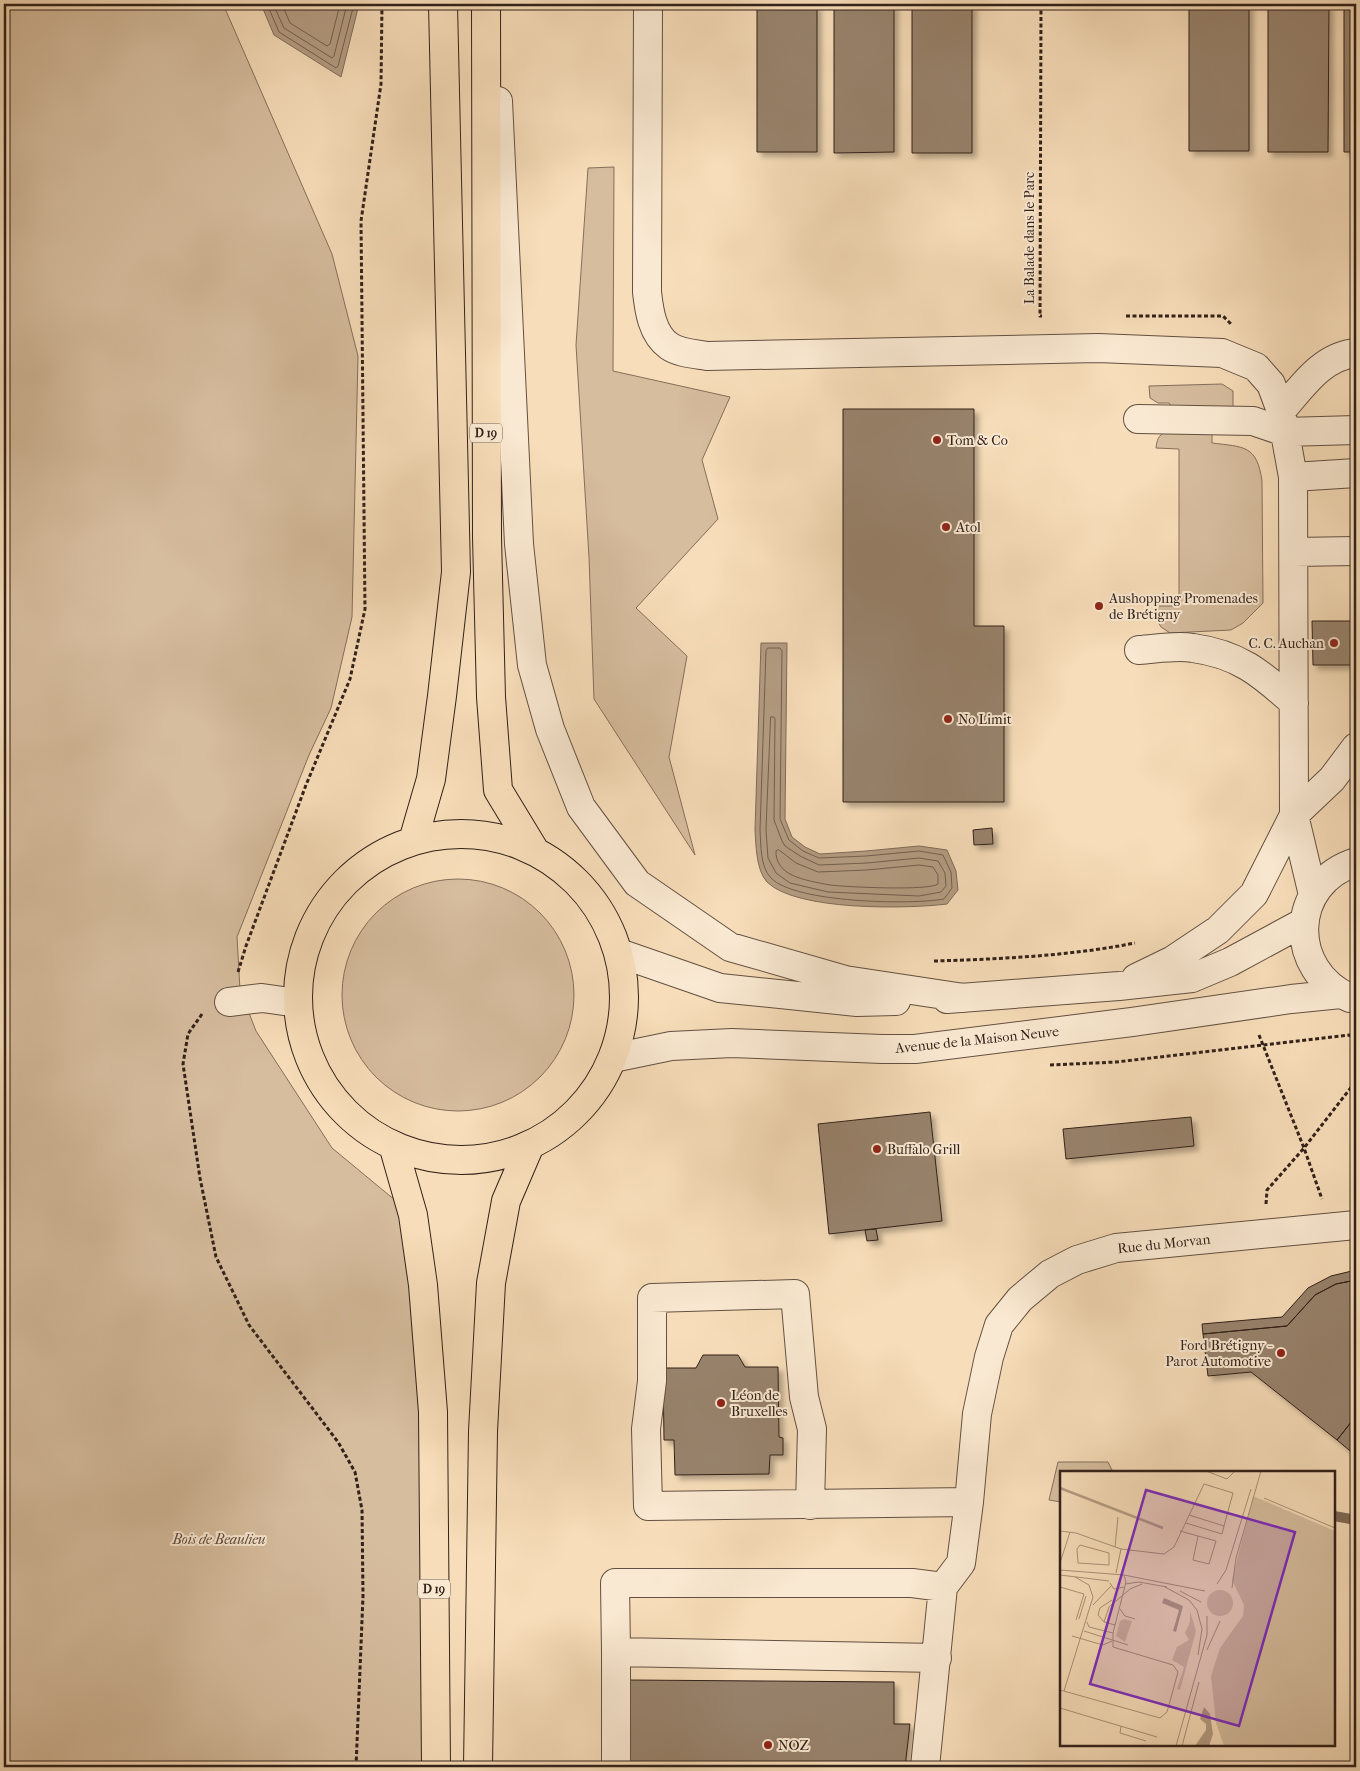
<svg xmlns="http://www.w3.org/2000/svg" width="1360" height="1771" viewBox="0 0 1360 1771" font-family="'IM FELL French Canon',serif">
	<defs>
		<filter id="shadow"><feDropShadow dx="4.5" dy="4.5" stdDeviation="2.5" flood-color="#0004"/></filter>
	</defs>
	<rect width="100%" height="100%" fill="#f7ddb9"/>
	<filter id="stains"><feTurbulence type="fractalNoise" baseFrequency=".004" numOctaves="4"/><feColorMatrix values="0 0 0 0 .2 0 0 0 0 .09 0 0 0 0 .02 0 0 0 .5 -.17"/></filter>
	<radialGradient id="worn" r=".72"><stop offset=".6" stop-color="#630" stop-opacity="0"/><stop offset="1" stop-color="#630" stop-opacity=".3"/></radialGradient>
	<path fill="#d6bd9e" stroke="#846f5c" d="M4,4H223L332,254L358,356L352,617L331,708L309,755L237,937L240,990L256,1031L332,1148L413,1215L436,1767H4Z
		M614,167L613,371L730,397L702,460L718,519L636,608L687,656L669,757L695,855L594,699L589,557L576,345L588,168Z
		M1222,384L1233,391V412H1175L1169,403H1158L1150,398L1149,386Z
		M1165,432H1212V443C1244,447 1257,445 1262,481L1263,603L1243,623L1231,630L1170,633L1161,627L1156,618V606H1179V449L1156,448C1157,440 1158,436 1165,432Z
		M342 995a116 116 0 1 1 232 0a116 116 0 1 1-232 0Z
		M1058,1462H1108L1113,1472H1061V1502L1049,1500Z"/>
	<path fill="#b49d83" stroke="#806b59" d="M261,4H359L341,77L274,35Z
		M761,643H787L785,819L792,837L805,847L820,854L866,851L919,846L947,850L956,871L958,890L947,904C907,909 796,911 767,882C756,870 756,845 755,830Z"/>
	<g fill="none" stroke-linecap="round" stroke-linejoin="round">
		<path stroke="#735f4e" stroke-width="1" d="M267,4L279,32L336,68L338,66L354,4
			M273,4L284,28L332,58L334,56L347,4
			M282,4L290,23L327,46L330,44L340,4
			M768,648H780L782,651L780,819L789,840L803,851L819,858L866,856L919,851L943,855L951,872L952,888L944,899C911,905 795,903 771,878C760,867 761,844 760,830L766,651Z
			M771,717H774L775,719L774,820L782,841L785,846L800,856L819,865L867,863L919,858L938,861L945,873L946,886L941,892L919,896L828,892L790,883L776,873L768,858L766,830Z
			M779,850L796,863L818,872L867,870L919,865L933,867L938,875V884C929,891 846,887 830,885C819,883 802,880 792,875C783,871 775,862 776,851Z"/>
		<path stroke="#806b59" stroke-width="10" d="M1334,1516L1356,1520"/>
	</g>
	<path fill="#98836d" stroke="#32211a" filter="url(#shadow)" d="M757,4H817V152H757Z
		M834,4H894V152L834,153Z
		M912,4H972V153H912Z
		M1189,4H1249V151H1189Z
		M1268,4H1329L1328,152H1268Z
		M1344,4H1356V152H1344Z
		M843,409H974V626H1004V802H843Z
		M1312,621H1356V665H1313Z
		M992,828L993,844L974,845L973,830Z
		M930,1112L942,1221L829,1234L818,1124Z
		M1191,1117L1194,1146L1066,1159L1063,1129Z
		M876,1229L878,1240L867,1241L865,1230Z
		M1356,1270V1280L1336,1284L1315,1295L1287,1326L1203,1334L1202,1324L1282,1317L1308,1288L1331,1276Z
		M1356,1280V1416L1337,1440L1251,1372L1208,1376L1203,1334L1287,1326L1315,1295L1336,1284Z
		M703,1355H738L745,1367H778L779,1437L783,1438V1455H770L769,1474L675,1475L674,1440H664L663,1368H696Z
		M1356,1416V1454L1355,1455L1337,1440Z
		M629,1680L894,1682V1724H910L905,1767H628Z"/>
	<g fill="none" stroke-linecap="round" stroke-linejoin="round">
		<g stroke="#635042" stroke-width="30">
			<path id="minor" d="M648,4L647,292C649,310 652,334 669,346C679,353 695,354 707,356L1098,348L1222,353L1256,367L1271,384L1281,411L1293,477L1294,815L1313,895
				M498,101L519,544L532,665L550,729L581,807L637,883L730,947L845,980L964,998
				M1281,411C1302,387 1322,356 1356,353
				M1138,419L1253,421L1285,432L1356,430
				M1293,477L1356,473
				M1294,552L1356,551
				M1139,650C1156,649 1176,645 1193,648C1238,654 1261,673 1294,703
				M619,953L720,988L857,1002L896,1001
				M1136,978L1173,960L1218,930L1254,894L1294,815L1332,779L1356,747
				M1350,998C1287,970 1289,883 1356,862
				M947,999L1119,986L1192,978L1230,962L1304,922
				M229,1002L262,998L298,1003
				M613,1058L671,1046L732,1043L882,1049H915L1132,1022L1291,999L1341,994
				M810,1505L812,1429L804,1397L795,1294L652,1298V1381L646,1429L648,1506L969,1502
				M937,1658L616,1652L615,1583H912L943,1587
				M616,1767V1652
				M925,1767L943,1587L961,1563L969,1502L977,1414L989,1357L999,1325L1020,1299L1050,1274L1077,1260L1116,1248L1356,1225"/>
		</g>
		<g stroke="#32211a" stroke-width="30">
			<path id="major" d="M486,4L487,537L491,697L498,790L535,851
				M298 997a163 163 0 1 1 326 0a163 163 0 1 1-326 0Z
				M413,841L431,779L442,696L456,572L443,4
				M393,1145L413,1215L423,1285L433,1412L436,1767
				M478,1767L483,1431L491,1283L506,1201L530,1145"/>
		</g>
		<path stroke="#32211a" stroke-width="3" stroke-dasharray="4 2.5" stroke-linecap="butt" d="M1041,4L1040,316H1042
			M1126,316H1223L1231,324
			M934,961C1001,959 1069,956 1135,943
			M238,972L246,946L306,785L350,679L365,609L361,221L381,84L382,4
			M202,1014L188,1034L183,1064L200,1178L216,1257L249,1325L338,1442L355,1472L362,1510L363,1596L356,1767
			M1259,1035L1304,1148L1322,1199
			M1050,1065L1116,1062L1349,1035L1356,1040
			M1266,1204L1267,1190L1304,1148L1356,1081"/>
		<use href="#minor" stroke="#fae9d2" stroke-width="28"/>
		<use href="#major" stroke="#f7ddb9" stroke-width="28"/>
	</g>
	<g fill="#8f2418" stroke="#fae9d2" stroke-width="2">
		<circle cx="937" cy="440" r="5"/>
		<circle cx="946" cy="527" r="5"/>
		<circle cx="1099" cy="606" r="5"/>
		<circle cx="1334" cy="643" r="5"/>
		<circle cx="948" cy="719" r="5"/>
		<circle cx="877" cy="1149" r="5"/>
		<circle cx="1281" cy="1353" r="5"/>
		<circle cx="721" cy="1403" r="5"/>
		<circle cx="768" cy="1745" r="5"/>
	</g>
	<g text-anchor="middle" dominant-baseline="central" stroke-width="4" stroke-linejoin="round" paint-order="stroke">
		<g fill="#fae9d2" stroke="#6e5d51" stroke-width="1">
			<rect x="470" y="423.5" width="32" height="19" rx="4"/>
			<rect x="418" y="1579.5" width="32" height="19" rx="4"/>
		</g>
		<g font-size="12" font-weight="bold" fill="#32211a">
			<text x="486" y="433">D 19</text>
			<text x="434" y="1589">D 19</text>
		</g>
		<g font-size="14" fill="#32211a" stroke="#fae9d2">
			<text transform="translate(1029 238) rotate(-90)">La Balade dans le Parc</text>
			<text transform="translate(977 1040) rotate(-6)">Avenue de la Maison Neuve</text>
			<text transform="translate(1164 1244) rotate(-6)">Rue du Morvan</text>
		</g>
		<g font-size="14" fill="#32211a" stroke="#fae9d2" text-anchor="start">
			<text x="947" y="440">Tom &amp; Co</text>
			<text x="956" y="527">Atol</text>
			<text x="1109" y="598">Aushopping Promenades<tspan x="1109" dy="16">de Brétigny</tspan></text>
			<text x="1324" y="643" text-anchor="end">C. C. Auchan</text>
			<text x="958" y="719">No Limit</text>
			<text x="887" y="1149">Buffalo Grill</text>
			<text x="1271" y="1345" text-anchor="end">Ford Brétigny -<tspan x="1271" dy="16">Parot Automotive</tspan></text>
			<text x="731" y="1395">Léon de<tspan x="731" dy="16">Bruxelles</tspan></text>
			<text x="778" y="1745">NOZ</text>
		</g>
		<g font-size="14" font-style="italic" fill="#5b483b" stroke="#fae9d2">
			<text x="219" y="1539">Bois de Beaulieu</text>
		</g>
	</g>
	<g transform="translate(1060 1471)">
		<rect width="275" height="275" fill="#f7ddb9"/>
		<path d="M193,25L275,60V275H164L156,252L151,205L160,177L183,145L184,134L172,109ZM147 132a13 13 0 1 1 26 0a13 13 0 1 1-26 0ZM130,140L136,160L120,219L117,218L124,196L112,189L117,176L129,169L125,162L130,151ZM64,148L72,150L65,171L56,165L60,150Z" fill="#d6bd9e"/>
		<path d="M104,127L123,135L116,161L113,160L119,139L102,132ZM144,236L150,243L153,263L149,275H135L146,259V253L140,248Z" fill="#b49d83"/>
		<path fill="none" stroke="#b49d83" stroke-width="2.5" d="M0,17L103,57"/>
		<path fill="none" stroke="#a89279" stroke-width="1" d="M146,0L167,8L175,0M204,27L275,57M126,52L162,63L164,55L129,44M0,60L16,62L61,78L104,83L114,76L144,13L173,22L164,55M120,60L156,70L149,93L133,89L138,65M20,74L49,82V94L18,92L17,78ZM55,76L58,46M0,92L10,61M0,99L64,104L66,111L53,162V176L113,194L118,201L107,241L100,247L0,219M56,102L61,78M0,104L49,110M64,104L145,120M50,112L54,118L64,116M65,113L79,111L107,116M157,113L166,99L191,18M0,116L24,123L16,149M105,116L129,129L137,139L142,158L138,184M172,117L176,87L201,0M120,120L141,131M33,134L51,115M60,138L65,145L75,148M19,148L26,125M27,151L29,156L53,162M44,151L38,144L40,137L52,129M55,154L44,151L49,136L70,118L82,113M24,160L68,174M12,165L43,174L52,170M147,179L160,150M4,220L33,126L29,114L15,106M0,237L97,266M61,255L60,262L86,270M116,275L147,164V145M122,275L139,211"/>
		<path fill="#7b2cbf" fill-opacity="0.15" stroke="#7b2cbf" stroke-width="2.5" d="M86,19L235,61L179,255L30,213Z"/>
		<rect width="275" height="275" fill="none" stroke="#32211a" stroke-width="2.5"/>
	</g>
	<rect width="1360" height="1771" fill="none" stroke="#f7ddb9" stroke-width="20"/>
	<rect x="5" y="5" width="1350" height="1761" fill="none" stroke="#32211a" stroke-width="2.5"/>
	<rect x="10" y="10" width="1340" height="1751" fill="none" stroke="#32211a"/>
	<rect width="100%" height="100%" filter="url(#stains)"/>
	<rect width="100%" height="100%" fill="url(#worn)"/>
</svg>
